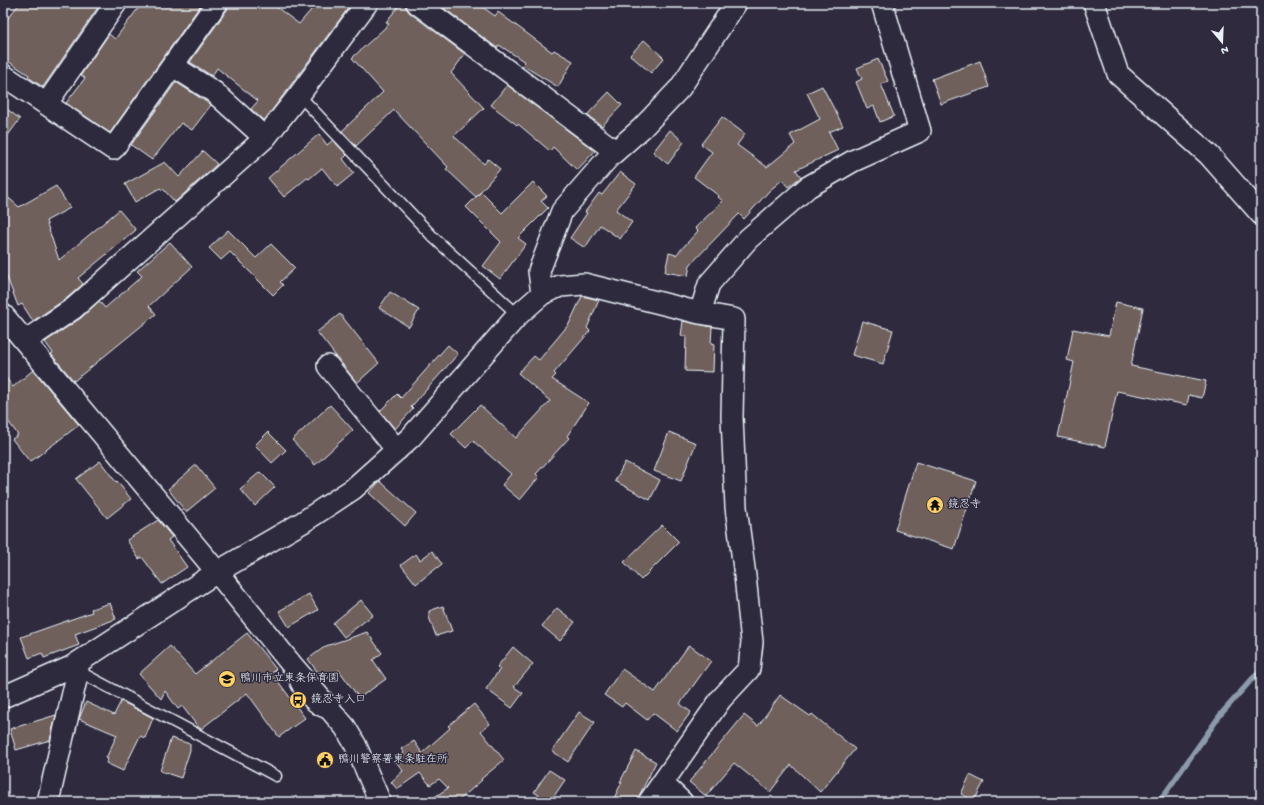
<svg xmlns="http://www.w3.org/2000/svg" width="1264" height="805" viewBox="0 0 1264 805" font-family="'Gochi Hand','Klee One',sans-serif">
	<rect width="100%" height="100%" fill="#2f2a3d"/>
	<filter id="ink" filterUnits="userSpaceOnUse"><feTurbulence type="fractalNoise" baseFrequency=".025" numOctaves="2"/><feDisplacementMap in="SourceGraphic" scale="8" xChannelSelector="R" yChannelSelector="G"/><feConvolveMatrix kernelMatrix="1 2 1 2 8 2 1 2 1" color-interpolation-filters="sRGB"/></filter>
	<g filter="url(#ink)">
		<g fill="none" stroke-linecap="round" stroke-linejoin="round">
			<path stroke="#8c9aac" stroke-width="5.5" d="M1159,802L1221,714L1253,678L1261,671"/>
		</g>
		<path fill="#6f605c" stroke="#e8f1f8" d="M20,3H101L43,87L28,77L29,75L3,58V24Z
			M142,3H202L110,133L66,103L85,78L81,75L109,34L115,39Z
			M229,3H271L299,24L317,3H352L264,121L251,109L258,101L217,68L212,76L190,62L227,10Z
			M401,3H405L406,8L410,13L465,54L451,73L484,108L454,136L484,164L488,159L500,169L476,197L446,169L448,167L394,110L356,146L342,131L383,92L352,58L389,24L386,22Z
			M437,3H477L495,16L498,12L552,52L554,50L573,61L558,87L522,65L525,62L499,45L497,48Z
			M644,40L664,58L651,73L630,55Z
			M878,59L888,81L881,84L894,116L880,122L874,106L867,109L856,82L862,79L857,68Z
			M980,61L989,87L941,104L932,79Z
			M176,82L211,105L192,130L181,123L152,160L131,145Z
			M507,85L595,151L577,170L553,147L550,151L518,124L517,125L491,105Z
			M822,86L843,126L829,132L838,150L796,170L801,177L788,187L782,180L769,191L744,219L739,214L690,265L688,276L665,272L669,253L676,255L698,231L695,228L723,201L718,197L719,196L694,177L712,152L701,144L722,117L745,134L737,145L767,167L795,144L790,135L820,119L807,93Z
			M609,92L622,105L602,126L587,115Z
			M3,106L20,119L3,142Z
			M670,130L684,142L668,164L653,152Z
			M319,134L327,145L333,140L347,155L343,159L354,173L337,187L322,168L309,179L307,178L284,197L268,178Z
			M203,151L217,164L175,202L163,189L162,190L160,188L135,202L125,184L165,162L179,177Z
			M620,172L636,184L616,210L632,222L620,239L600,225L585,248L570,238L587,213L585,212L599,193L602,195Z
			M533,182L547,196L541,201L548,208L518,238L526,244L500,279L483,266L501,242L466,207L481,192L502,213Z
			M56,186L70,208L46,221L59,260L119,210L136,230L78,278L83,284L67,298L33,321L22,304L18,306L3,267V193L19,207Z
			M228,230L256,258L271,244L295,268L280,282L283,285L273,295L230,252L221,260L209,248Z
			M170,242L192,267L149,306L156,314L74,381L51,354L53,353L45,342L81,318L99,301L105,308L142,276L137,271Z
			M390,292L419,310L409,327L379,308Z
			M582,296L599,300L587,328L590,331L554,373L556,375L552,379L589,403L567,436L569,438L536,474L539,477L520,500L502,485L511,474L473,441L466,448L451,434L480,405L516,438L550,401L518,373L534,356L539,360L569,324Z
			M1116,302L1143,308L1131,366L1206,381L1202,398L1189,395L1187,405L1117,391L1105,447L1058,437L1074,362L1067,360L1073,329L1109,336Z
			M340,314L379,363L357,383L317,332Z
			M683,321L712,327L711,343L714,344L713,372L685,371L686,336H681Z
			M862,321L893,330L883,364L852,355Z
			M448,345L458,354L411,407L413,409L395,429L380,411L397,394L401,398Z
			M33,370L79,425L30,462L12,439L18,435L3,414V374L13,387Z
			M330,405L353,430L315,465L292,440Z
			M268,432L286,450L272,463L255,445Z
			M669,432L696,443L681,481L654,471Z
			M100,461L116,482L117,481L131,499L107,518L76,479Z
			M625,462L660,480L650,500L615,481Z
			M916,462L976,481L954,549L895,530Z
			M196,465L215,488L186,512L168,489Z
			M260,472L275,487L255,506L240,489Z
			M380,481L416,513L405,526L369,493Z
			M158,520L172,537L168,540L187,567L162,584L142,557L139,559L127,540Z
			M662,525L679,542L641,580L624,562Z
			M432,551L442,564L416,584L401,565L416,554L420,560Z
			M309,594L318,610L289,627L279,611Z
			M361,600L373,615L344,637L333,623Z
			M110,603L116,619L75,634L79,645L44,658L42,653L29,658L21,637L92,612L91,609Z
			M443,606L452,631L436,636L429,617V611Z
			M557,608L575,622L560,641L542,626Z
			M367,632L382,653L373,660L386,679L359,698L339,670L324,681L308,659L326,646Z
			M247,633L276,669L272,673L305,718L279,737L247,693L201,729L198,727L182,706L178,709L165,691L161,699L139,674L170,646L195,674Z
			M689,645L711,661L680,704L691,712L677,731L653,713L647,720L625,703L622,707L604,695L622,669L655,692Z
			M513,647L533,664L514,687L523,693L512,708L486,689L500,669L497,667Z
			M780,695L810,716L812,714L855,749L820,792L791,765L770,792L734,763L706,796L689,782L744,715L758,726Z
			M121,701L153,718L145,738L140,736L123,771L106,763L108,759L106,758L117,735L79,719L86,702L114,715Z
			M474,704L490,724L481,731L504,760L481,779L482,780L457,802H427L448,788L439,779L430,785L420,773L397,789L391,782L403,771L395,760L404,753L401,749L414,741L422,753L450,728L448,726Z
			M579,712L595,722L568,762L552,751Z
			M56,715L50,740L16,750L10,729Z
			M171,738L190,744V750L181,778L160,771Z
			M636,751L656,762L636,802H612L622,782H620Z
			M549,770L565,780L550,802L534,792Z
			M970,775L984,782L974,801L961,794Z"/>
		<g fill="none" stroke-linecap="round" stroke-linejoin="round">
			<g stroke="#e8f1f8" stroke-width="13">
				<path id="service" d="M299,95L434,238L518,315
					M78,671L276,776
					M294,679C299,693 311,709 326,713"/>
			</g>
			<g stroke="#e8f1f8" stroke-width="24">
				<path id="minor" d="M417,3L615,151
					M1094,3L1118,74L1209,155L1261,214
					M173,66L214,92L265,138
					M3,75L113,149L217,3
					M47,103L116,3
					M542,294L539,271L562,211L608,158L642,128L680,88L736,3
					M700,313L709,284L748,239L808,187L853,161L920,131L882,3
					M3,315L217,572L292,665L345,727L355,744L380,802
					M25,341L74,308L265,138L299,95L367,3
					M328,366L397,450
					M3,697L71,667L217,572L303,522L353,489L411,437L518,315L542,294L560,286L584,284L700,313L734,319L732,417L736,507L745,576L752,642L749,669L721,699L649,802
					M662,783L682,802
					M48,802L78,671L71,667"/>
			</g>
			<use href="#service" stroke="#2f2a3d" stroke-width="10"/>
			<use href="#minor" stroke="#2f2a3d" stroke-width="21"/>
		</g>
	</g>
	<defs>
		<g id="temple-disc" transform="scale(0.9)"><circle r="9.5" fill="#ffd166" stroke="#2f2a3d"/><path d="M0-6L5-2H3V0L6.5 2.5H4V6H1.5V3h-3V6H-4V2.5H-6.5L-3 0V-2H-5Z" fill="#111"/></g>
		<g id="school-disc" transform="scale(0.9)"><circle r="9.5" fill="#ffd166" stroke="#2f2a3d"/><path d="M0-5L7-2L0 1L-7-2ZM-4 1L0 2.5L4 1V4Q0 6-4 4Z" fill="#111"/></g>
		<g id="bus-disc" transform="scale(0.9)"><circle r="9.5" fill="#ffd166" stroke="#2f2a3d"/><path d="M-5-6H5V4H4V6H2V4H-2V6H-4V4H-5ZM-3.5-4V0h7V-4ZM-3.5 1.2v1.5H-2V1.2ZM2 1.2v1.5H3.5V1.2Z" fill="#111"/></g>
		<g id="civic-disc" transform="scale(0.9)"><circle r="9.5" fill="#ffd166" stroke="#2f2a3d"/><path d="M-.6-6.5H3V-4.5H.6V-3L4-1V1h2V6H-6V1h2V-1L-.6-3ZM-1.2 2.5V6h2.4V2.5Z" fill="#111"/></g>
	</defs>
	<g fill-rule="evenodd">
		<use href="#temple-disc" x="935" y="505"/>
		<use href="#school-disc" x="227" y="679"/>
		<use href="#bus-disc" x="298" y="700"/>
		<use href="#civic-disc" x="325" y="760"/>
	</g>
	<g text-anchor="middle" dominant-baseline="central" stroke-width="3" stroke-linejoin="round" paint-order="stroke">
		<g font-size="11" fill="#e8f1f8" stroke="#2f2a3d" text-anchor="start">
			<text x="948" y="505">鏡忍寺</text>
			<text x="240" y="679">鴨川市立東条保育園</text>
			<text x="311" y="700">鏡忍寺入口</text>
			<text x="338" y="760">鴨川警察署東条駐在所</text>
		</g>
	</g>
	<rect width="1264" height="805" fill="none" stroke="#2f2a3d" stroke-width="16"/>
	<rect x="8" y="8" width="1248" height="789" fill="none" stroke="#e8f1f8" stroke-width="1.5" filter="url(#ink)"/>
	<g transform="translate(1222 42) rotate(161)" stroke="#2f2a3d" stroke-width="3" paint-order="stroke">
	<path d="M0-3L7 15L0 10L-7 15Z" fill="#e8f1f8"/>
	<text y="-6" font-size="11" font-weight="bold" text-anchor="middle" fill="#e8f1f8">N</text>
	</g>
</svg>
